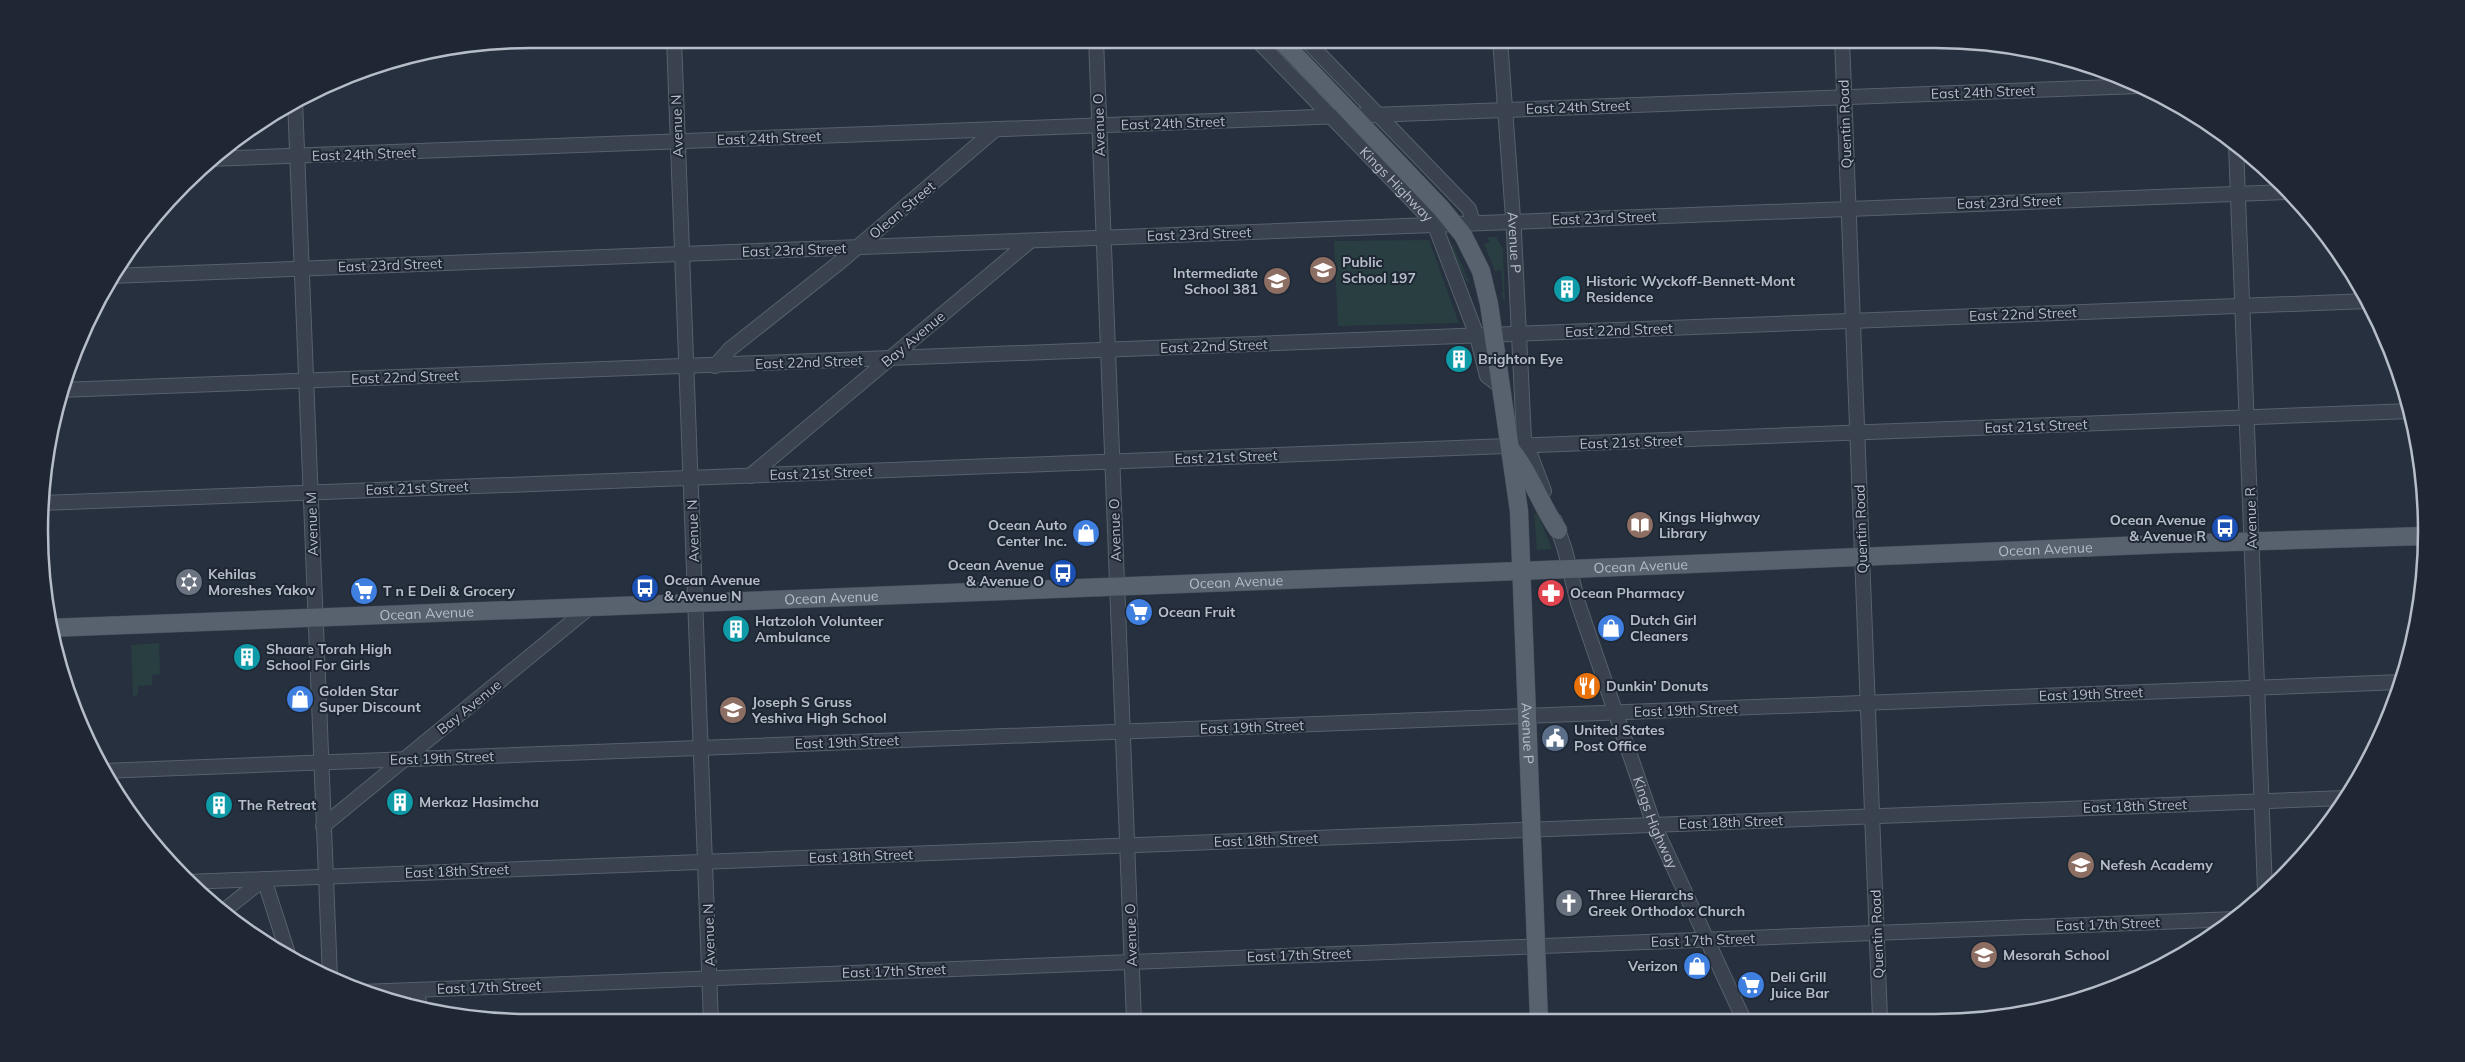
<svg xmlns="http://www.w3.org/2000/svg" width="2465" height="1062" viewBox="0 0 2465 1062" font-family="Mulish,sans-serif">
	<rect width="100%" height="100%" fill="#26303e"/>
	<path fill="#293e40" d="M1487,237H1496L1503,249L1505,304L1501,293L1503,292L1501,270L1495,271L1484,244L1490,242Z
		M1429,240L1459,323L1338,326L1334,241Z
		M1453,245L1470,283L1466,281L1451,247Z
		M1534,514H1538L1552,549L1537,550Z
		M159,643L160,674L152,675V685L138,686V695L133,696L131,645Z"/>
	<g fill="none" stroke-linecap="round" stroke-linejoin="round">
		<g stroke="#57606c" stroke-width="16">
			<g id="minor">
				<path d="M674,39L711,1023"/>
				<path d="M1096,39L1134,1022"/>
				<path id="s1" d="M1256,39L1434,223L1477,336L1487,376L1500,386"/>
				<path d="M1305,39L1469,209L1473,222"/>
				<path id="s2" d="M1500,39L1514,232L1524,438L1544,491"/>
				<path d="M1842,39L1880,1019"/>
				<path d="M295,100L330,978"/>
				<path d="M2236,145L2265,890"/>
				<path d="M208,159L2139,86"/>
				<path d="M111,276L2287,192"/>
				<path d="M715,366L730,349L840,262L996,129"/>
				<path d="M60,390L2368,301"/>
				<path d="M750,476L1030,241"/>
				<path d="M42,503L2411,411"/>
				<path id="s3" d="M1555,521L1565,550L1578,603L1654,825L1744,1020"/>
				<path d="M102,771L2402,682"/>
				<path d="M323,826L590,607"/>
				<path d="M187,882L2345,798"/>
				<path d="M222,912L264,879L290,960"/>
				<path d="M417,990L420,1010"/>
				<path d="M361,992L2236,919"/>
			</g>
		</g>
		<g stroke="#434b57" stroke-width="19">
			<g id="major">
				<path id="s4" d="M1280,39L1441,208L1463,235L1481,271L1489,304L1519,511L1539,1020"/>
				<path d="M1512,451C1531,474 1540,504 1558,530"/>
				<path id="s5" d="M48,628L1595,568L2169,544L2424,536"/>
			</g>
		</g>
		<use href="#minor" stroke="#39424e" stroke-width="14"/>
		<use href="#major" stroke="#58616e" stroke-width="18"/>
	</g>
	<defs>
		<g id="school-disc" transform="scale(1.4375)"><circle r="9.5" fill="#8d6e63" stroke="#1e2733"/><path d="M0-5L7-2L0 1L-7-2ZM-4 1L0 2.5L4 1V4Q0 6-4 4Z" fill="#fff"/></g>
		<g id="building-disc" transform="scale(1.4375)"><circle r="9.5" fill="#0f9aa8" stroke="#1e2733"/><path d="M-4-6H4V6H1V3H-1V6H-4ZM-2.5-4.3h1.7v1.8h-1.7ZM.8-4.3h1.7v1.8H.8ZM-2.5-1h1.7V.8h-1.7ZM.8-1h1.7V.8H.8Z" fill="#fff"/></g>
		<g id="library-disc" transform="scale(1.4375)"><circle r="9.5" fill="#8d6e63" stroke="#1e2733"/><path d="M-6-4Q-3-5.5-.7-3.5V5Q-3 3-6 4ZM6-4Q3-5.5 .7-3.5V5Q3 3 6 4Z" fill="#fff"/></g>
		<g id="bus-disc" transform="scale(1.4375)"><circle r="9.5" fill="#1a4fb4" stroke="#1e2733"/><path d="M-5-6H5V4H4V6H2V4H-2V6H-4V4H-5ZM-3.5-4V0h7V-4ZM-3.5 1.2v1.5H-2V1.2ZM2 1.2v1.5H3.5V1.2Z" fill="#fff"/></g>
		<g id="shop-disc" transform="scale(1.4375)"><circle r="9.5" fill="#3f7fe0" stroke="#1e2733"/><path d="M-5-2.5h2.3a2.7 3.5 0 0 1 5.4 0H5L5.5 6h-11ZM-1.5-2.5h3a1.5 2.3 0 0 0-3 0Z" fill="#fff"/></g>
		<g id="synagogue-disc" transform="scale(1.4375)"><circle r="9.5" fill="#6b7280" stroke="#1e2733"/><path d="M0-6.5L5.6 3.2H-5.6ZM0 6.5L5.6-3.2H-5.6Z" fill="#fff"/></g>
		<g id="supermarket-disc" transform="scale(1.4375)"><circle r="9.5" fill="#3f7fe0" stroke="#1e2733"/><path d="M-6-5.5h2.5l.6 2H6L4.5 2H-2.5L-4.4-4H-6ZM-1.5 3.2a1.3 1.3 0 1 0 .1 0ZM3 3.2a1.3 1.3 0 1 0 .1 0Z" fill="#fff"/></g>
		<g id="pharmacy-disc" transform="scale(1.4375)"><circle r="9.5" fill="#e0444e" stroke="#1e2733"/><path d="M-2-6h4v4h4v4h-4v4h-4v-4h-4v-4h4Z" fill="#fff"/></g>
		<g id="restaurant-disc" transform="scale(1.4375)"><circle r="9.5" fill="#e8710a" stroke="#1e2733"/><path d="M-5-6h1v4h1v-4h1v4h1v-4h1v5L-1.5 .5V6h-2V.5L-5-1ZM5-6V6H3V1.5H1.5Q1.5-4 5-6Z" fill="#fff"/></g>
		<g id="civic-disc" transform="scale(1.4375)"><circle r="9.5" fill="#5c6f8a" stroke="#1e2733"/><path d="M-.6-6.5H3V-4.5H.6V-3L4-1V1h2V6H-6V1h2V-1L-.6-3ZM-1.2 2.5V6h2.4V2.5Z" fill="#fff"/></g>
		<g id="church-disc" transform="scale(1.4375)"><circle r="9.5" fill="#6b7280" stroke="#1e2733"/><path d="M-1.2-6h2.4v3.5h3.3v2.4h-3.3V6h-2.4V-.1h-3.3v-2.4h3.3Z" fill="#fff"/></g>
	</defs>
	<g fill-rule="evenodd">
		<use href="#school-disc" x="1323" y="270"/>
		<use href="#school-disc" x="1277" y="281"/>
		<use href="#building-disc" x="1567" y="289"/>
		<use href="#building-disc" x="1459" y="359"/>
		<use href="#library-disc" x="1640" y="525"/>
		<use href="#bus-disc" x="2225" y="528"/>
		<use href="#shop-disc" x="1086" y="533"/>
		<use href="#bus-disc" x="1063" y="573"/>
		<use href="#synagogue-disc" x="189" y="582"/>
		<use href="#bus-disc" x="645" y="588"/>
		<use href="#supermarket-disc" x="364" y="591"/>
		<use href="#pharmacy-disc" x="1551" y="593"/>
		<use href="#supermarket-disc" x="1139" y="612"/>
		<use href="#shop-disc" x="1611" y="628"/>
		<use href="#building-disc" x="736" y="629"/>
		<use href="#building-disc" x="247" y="657"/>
		<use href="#restaurant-disc" x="1587" y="686"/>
		<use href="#shop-disc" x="300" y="699"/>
		<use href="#school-disc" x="733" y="710"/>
		<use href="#civic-disc" x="1555" y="738"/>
		<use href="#building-disc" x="400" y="802"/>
		<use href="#building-disc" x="219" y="805"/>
		<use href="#school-disc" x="2081" y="865"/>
		<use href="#church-disc" x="1569" y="903"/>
		<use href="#school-disc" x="1984" y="955"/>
		<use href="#shop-disc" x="1697" y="966"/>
		<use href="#supermarket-disc" x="1751" y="985"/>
	</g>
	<g text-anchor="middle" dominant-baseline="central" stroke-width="4" stroke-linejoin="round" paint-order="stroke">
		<g font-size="14" fill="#b6bdc9" stroke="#1e2733">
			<text transform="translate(1983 92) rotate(-2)">East 24th Street</text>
			<text transform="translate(1578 107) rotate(-2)">East 24th Street</text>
			<text transform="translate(1173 123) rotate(-2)">East 24th Street</text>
			<text transform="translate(1845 124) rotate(-92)">Quentin Road</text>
			<text transform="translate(1099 125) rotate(-92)">Avenue O</text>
			<text transform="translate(677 126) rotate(-92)">Avenue N</text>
			<text transform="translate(769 138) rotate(-2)">East 24th Street</text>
			<text transform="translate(364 154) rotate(-2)">East 24th Street</text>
			<text stroke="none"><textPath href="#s1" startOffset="202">Kings Highway</textPath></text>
			<text transform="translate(2009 202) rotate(-2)">East 23rd Street</text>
			<text transform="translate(902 210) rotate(-40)">Olean Street</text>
			<text transform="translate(1604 218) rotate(-2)">East 23rd Street</text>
			<text transform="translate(1199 234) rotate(-2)">East 23rd Street</text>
			<text stroke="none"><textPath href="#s2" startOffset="204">Avenue P</textPath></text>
			<text transform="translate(794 250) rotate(-2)">East 23rd Street</text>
			<text transform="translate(390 265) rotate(-2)">East 23rd Street</text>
			<text transform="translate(2023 314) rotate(-2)">East 22nd Street</text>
			<text transform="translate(1619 330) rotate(-2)">East 22nd Street</text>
			<text transform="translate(913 339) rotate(-40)">Bay Avenue</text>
			<text transform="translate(1214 346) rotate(-2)">East 22nd Street</text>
			<text transform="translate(809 362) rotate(-2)">East 22nd Street</text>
			<text transform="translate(405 377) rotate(-2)">East 22nd Street</text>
			<text transform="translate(2036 426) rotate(-2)">East 21st Street</text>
			<text transform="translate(1631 442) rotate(-2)">East 21st Street</text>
			<text transform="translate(1226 457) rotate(-2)">East 21st Street</text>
			<text transform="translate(821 473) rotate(-2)">East 21st Street</text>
			<text transform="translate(417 488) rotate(-2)">East 21st Street</text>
			<text transform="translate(2251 518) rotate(-92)">Avenue R</text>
			<text transform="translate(312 524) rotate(-92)">Avenue M</text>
			<text transform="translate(1861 529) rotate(-92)">Quentin Road</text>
			<text transform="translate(1115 530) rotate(-92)">Avenue O</text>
			<text transform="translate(693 531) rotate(-92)">Avenue N</text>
			<text stroke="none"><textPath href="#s5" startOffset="1999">Ocean Avenue</textPath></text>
			<text stroke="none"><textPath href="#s5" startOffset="1594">Ocean Avenue</textPath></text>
			<text stroke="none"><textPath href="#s5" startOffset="1189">Ocean Avenue</textPath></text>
			<text stroke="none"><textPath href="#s5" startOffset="784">Ocean Avenue</textPath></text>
			<text stroke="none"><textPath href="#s5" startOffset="379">Ocean Avenue</textPath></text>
			<text transform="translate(2091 694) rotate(-2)">East 19th Street</text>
			<text transform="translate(469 707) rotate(-39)">Bay Avenue</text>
			<text transform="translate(1686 710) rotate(-2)">East 19th Street</text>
			<text transform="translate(1252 727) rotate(-2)">East 19th Street</text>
			<text stroke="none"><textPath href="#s4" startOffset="774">Avenue P</textPath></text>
			<text transform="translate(847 742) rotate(-2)">East 19th Street</text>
			<text transform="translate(442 758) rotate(-2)">East 19th Street</text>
			<text transform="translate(2135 806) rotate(-2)">East 18th Street</text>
			<text stroke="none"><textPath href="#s3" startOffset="318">Kings Highway</textPath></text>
			<text transform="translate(1731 822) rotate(-2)">East 18th Street</text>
			<text transform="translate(1266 840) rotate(-2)">East 18th Street</text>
			<text transform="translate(861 856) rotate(-2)">East 18th Street</text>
			<text transform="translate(457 871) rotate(-2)">East 18th Street</text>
			<text transform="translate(2108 924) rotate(-2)">East 17th Street</text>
			<text transform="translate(1877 934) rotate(-92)">Quentin Road</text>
			<text transform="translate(709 935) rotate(-92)">Avenue N</text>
			<text transform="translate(1131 935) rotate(-92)">Avenue O</text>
			<text transform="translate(1703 940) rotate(-2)">East 17th Street</text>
			<text transform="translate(1299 955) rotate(-2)">East 17th Street</text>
			<text transform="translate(894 971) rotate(-2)">East 17th Street</text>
			<text transform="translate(489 987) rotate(-2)">East 17th Street</text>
		</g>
		<g font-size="14" font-weight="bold" fill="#b6bdc9" stroke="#1e2733" text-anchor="start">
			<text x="1342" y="262">Public<tspan x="1342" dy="16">School 197</tspan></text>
			<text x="1258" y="273" text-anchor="end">Intermediate<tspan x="1258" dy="16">School 381</tspan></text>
			<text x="1586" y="281">Historic Wyckoff-Bennett-Mont<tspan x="1586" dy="16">Residence</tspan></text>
			<text x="1478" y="359">Brighton Eye</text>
			<text x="1659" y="517">Kings Highway<tspan x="1659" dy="16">Library</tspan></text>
			<text x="2206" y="520" text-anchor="end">Ocean Avenue<tspan x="2206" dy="16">&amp; Avenue R</tspan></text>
			<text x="1067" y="525" text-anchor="end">Ocean Auto<tspan x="1067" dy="16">Center Inc.</tspan></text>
			<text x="1044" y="565" text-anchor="end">Ocean Avenue<tspan x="1044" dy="16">&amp; Avenue O</tspan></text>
			<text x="208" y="574">Kehilas<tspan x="208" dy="16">Moreshes Yakov</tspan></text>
			<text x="664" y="580">Ocean Avenue<tspan x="664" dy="16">&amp; Avenue N</tspan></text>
			<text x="383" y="591">T n E Deli &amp; Grocery</text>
			<text x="1570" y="593">Ocean Pharmacy</text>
			<text x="1158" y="612">Ocean Fruit</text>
			<text x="1630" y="620">Dutch Girl<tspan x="1630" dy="16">Cleaners</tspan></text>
			<text x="755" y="621">Hatzoloh Volunteer<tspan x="755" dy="16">Ambulance</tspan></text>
			<text x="266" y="649">Shaare Torah High<tspan x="266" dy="16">School For Girls</tspan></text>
			<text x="1606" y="686">Dunkin' Donuts</text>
			<text x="319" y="691">Golden Star<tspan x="319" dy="16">Super Discount</tspan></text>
			<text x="752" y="702">Joseph S Gruss<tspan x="752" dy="16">Yeshiva High School</tspan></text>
			<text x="1574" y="730">United States<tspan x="1574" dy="16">Post Office</tspan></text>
			<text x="419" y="802">Merkaz Hasimcha</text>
			<text x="238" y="805">The Retreat</text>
			<text x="2100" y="865">Nefesh Academy</text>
			<text x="1588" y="895">Three Hierarchs<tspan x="1588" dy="16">Greek Orthodox Church</tspan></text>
			<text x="2003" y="955">Mesorah School</text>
			<text x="1678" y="966" text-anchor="end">Verizon</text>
			<text x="1770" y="977">Deli Grill<tspan x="1770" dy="16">Juice Bar</tspan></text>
		</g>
	</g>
	<path d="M0 0H2465V1062H0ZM531 48H1935A483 483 0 0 1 2418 531V531A483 483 0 0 1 1935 1014H531A483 483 0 0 1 48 531V531A483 483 0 0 1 531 48Z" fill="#1e2733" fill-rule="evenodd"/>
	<path fill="none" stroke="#b6bdc9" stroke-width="2.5" d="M531 48H1935A483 483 0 0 1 2418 531V531A483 483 0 0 1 1935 1014H531A483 483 0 0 1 48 531V531A483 483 0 0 1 531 48Z"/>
</svg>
